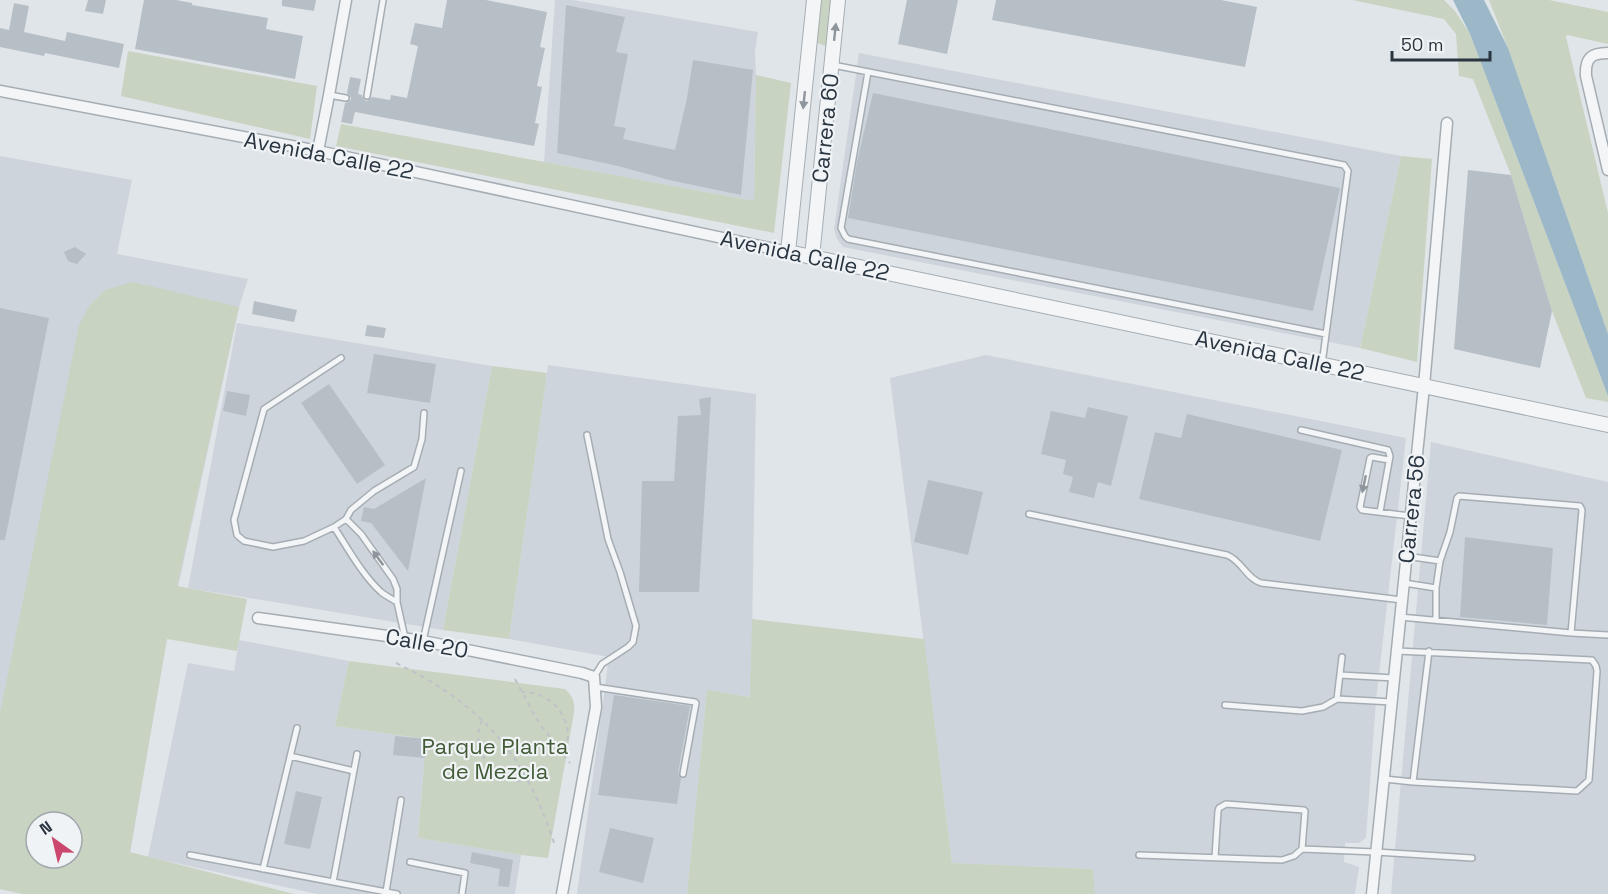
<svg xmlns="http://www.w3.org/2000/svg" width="1608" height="894" viewBox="0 0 1608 894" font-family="'Space Grotesk',sans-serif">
	<rect width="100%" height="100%" fill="#e0e5e9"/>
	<path fill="#ced4db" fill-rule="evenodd" d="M555,0H573L758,32L755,52L756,75L754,201L544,162Z
		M859,53L1401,156L1360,348L843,247L837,239L834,229Z
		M0,156L132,180L117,254L248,279L239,307L167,638L130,853L23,894L0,889ZM36,822H72V858H36Z
		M237,323L492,366L443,630L188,588Z
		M986,355L1406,438L1376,701L1366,838L1359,843H1345L1344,862L1359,867L1355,894H1095L1093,869L952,863L890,378Z
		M548,365L756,394L751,697L707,691L687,894H577L609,657L509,639Z
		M1431,442L1608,482V894H1391Z
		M239,640L349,661L335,726L426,739L418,838L521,855L515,894H317L148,857L188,663L234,671Z"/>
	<path fill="#c8d3c1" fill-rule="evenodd" d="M821,0H831L826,46L817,43Z
		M1352,0H1444L1455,11L1470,34L1608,396V402L1586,398L1552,311L1511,175L1473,79L1459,76L1456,34L1444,19Z
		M1489,0H1549L1608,12V44L1567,35L1566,37L1608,213V334L1508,48Z
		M128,51L317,86L310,139L121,96Z
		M756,75L791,83L774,233L336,146L341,124L754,201Z
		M1401,156L1432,159L1417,362L1360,348Z
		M133,282L239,307L177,586L247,599L237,651L167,639L130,852L294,894H23L0,889V713L79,325L89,306L105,290ZM36,822H72V858H36Z
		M492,366L547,373L509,639L443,630Z
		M752,619L924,639L952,863L1093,869L1095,894H687L707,690L750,697Z
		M349,661L565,689C573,696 575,703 574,713L548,858L521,855L418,838L426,739L335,726Z"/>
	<path fill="#9cb7c8" d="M1453,0H1484L1508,48L1608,334V396L1470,34Z"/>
	<path fill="#b7bfc6" d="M88,0H106L103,14L85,11Z
		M144,0H176L192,3V5L268,18L266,29L303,36L295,79L135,49Z
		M282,0H316L314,11L282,6Z
		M447,0H486L547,12L540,47L545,48L537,86L542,87L535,123L539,124L534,146L355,112L352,124L341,122L345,103L348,102L351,99L350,96L347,93L350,77L361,79L358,94L362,95L363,98L366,101L369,100L372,97L390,100L391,95L407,98L418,46L410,44L415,23L442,28Z
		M907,0H958L947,54L898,44Z
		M996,0H1221L1257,7L1245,67L992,20Z
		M14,3L29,6L24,32L65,41L67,32L124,44L119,68L45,53L44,56L0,47V28L9,30Z
		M566,5L625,17L616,52L628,54L614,126L626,128L623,139L675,150L687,98L693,60L753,70L741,195L669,180L618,166L557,153Z
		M873,93L1340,188L1313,311L848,218L857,162Z
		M1468,170L1511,175L1552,311L1540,368L1454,349Z
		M75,247L86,254L77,264L68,261L64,252Z
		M254,301L297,310L294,322L252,314Z
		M0,308L49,318L5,540H0Z
		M367,325L386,328L384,338L365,336Z
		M374,354L436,364L430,403L367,393Z
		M329,384L385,465L357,484L301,403Z
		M227,391L250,395L246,416L223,411Z
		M711,397L699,592H639L642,481H674L678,416L701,415L699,399Z
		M1088,407L1128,416L1111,486L1098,482L1094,498L1069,492L1073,477L1063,474L1066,460L1041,454L1051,411L1085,418Z
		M1187,414L1342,450L1320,541L1139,499L1155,432L1181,438Z
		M426,478L408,571L371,523L361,521L364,507L374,509Z
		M928,480L983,492L968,555L914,542Z
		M1465,537L1553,548L1547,625L1460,617Z
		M614,695L690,706L678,773L681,778L677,804L598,795Z
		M395,736L426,739L425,758L393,755Z
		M296,791L322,797L310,849L284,844Z
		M610,828L654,838L643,883L599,872Z
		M472,852L513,860L509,887L498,886L500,869L470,863Z"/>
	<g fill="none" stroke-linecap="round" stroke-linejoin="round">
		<g stroke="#a5adb3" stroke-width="8">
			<path id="service" d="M833,65L1344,165L1348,171L1322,364
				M868,72L841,228L845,236L848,239L1326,334
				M329,95L346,98
				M367,96L383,0
				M341,358L264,409L234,520L237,535L244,541L273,547L304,541L334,527L346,519L351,510L374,491L414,467L422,439L424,413
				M1301,430L1388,450L1390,456L1380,512
				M587,435L608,539L620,572L636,626L633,642L628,647L602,664L594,677
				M1389,460L1372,457L1370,458L1360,507L1362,510L1410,516
				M1029,514L1227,555C1242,561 1246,578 1261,583L1402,600
				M346,519L361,534L393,579L397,589V602L405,638
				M334,527C347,547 363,576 381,592C386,596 392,599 397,602
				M1406,556L1440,561
				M1404,583L1436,588
				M1400,617L1571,633L1608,635
				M1436,620V588L1440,561L1450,532L1457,498L1459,496L1580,506L1582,510L1571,633
				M423,641L461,471
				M1340,675L1394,678
				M595,687L695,702L696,703L683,774
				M1337,699L1342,657
				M1225,705L1302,711L1323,707L1337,699L1392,702
				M290,756L354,771
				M1385,779L1413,782L1577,791L1589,780L1597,671L1596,666L1592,660L1397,651
				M1413,782L1429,651
				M190,855L397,894
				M1139,855L1282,860L1294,856L1302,849L1376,852L1472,858
				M1215,857L1218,811L1219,808L1226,804L1304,810L1305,811L1302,849
				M410,862L465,873L462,894
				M263,869L297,728
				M333,882L357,754
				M386,892L401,800"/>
		</g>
		<g stroke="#a5adb3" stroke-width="13">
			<path id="minor" d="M1608,53C1591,53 1585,58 1586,76L1608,170
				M0,91L318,151L788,252
				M318,151L329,95L346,0
				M258,618L423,641L582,673L594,677L596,707L562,894
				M1372,894L1424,386L1447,123"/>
		</g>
		<g stroke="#a5adb3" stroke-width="16">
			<path id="tertiary" d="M814,0L788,252L1608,425
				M812,257L838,0"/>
		</g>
		<path stroke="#bec3c7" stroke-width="2" stroke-dasharray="4.5 4.5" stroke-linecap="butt" d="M396,663C483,705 526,755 555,846
			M515,679L539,723L570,763
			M521,692C542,690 563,707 567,727C569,738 567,746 564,756
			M482,720C473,740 482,764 500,775C509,780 518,781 528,781"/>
		<use href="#service" stroke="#f3f5f7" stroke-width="5"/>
		<use href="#minor" stroke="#f3f5f7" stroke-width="10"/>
		<use href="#tertiary" stroke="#f3f5f7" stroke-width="14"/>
	</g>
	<defs><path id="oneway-solid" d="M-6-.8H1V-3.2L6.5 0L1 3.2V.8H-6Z" transform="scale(1.5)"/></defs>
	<g fill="#8e959c">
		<use href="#oneway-solid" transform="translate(835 32) rotate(-84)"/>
		<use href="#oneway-solid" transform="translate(804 100) rotate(96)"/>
		<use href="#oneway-solid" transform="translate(1364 484) rotate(102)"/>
		<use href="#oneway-solid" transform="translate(378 558) rotate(-126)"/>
	</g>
	<g text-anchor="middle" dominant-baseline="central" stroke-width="4.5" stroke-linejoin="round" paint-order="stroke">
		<g font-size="22" fill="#293540" stroke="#f0f3f6">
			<text transform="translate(825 128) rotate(-84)">Carrera 60</text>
			<text transform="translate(329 155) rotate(11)">Avenida Calle 22</text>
			<text transform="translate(805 255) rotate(12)">Avenida Calle 22</text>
			<text transform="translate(1280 355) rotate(12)">Avenida Calle 22</text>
			<text transform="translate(1411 509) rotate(-84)">Carrera 56</text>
			<text transform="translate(427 643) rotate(10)">Calle 20</text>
		</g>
		<g font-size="22" fill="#435c37" stroke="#f0f3f6">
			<text x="495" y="746">Parque Planta<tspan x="495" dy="25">de Mezcla</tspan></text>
		</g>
	</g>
	<g transform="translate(54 840) rotate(326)"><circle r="28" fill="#f0f3f6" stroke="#a0a7ad" stroke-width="1.5"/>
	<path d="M0-4.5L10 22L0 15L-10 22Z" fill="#cc476d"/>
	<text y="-9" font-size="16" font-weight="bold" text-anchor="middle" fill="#293540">N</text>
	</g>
	<path d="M1392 51v9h98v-9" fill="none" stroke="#293540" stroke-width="3"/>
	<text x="1401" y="51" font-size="18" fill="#293540" stroke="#f0f3f6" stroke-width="4.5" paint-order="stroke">50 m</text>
</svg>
